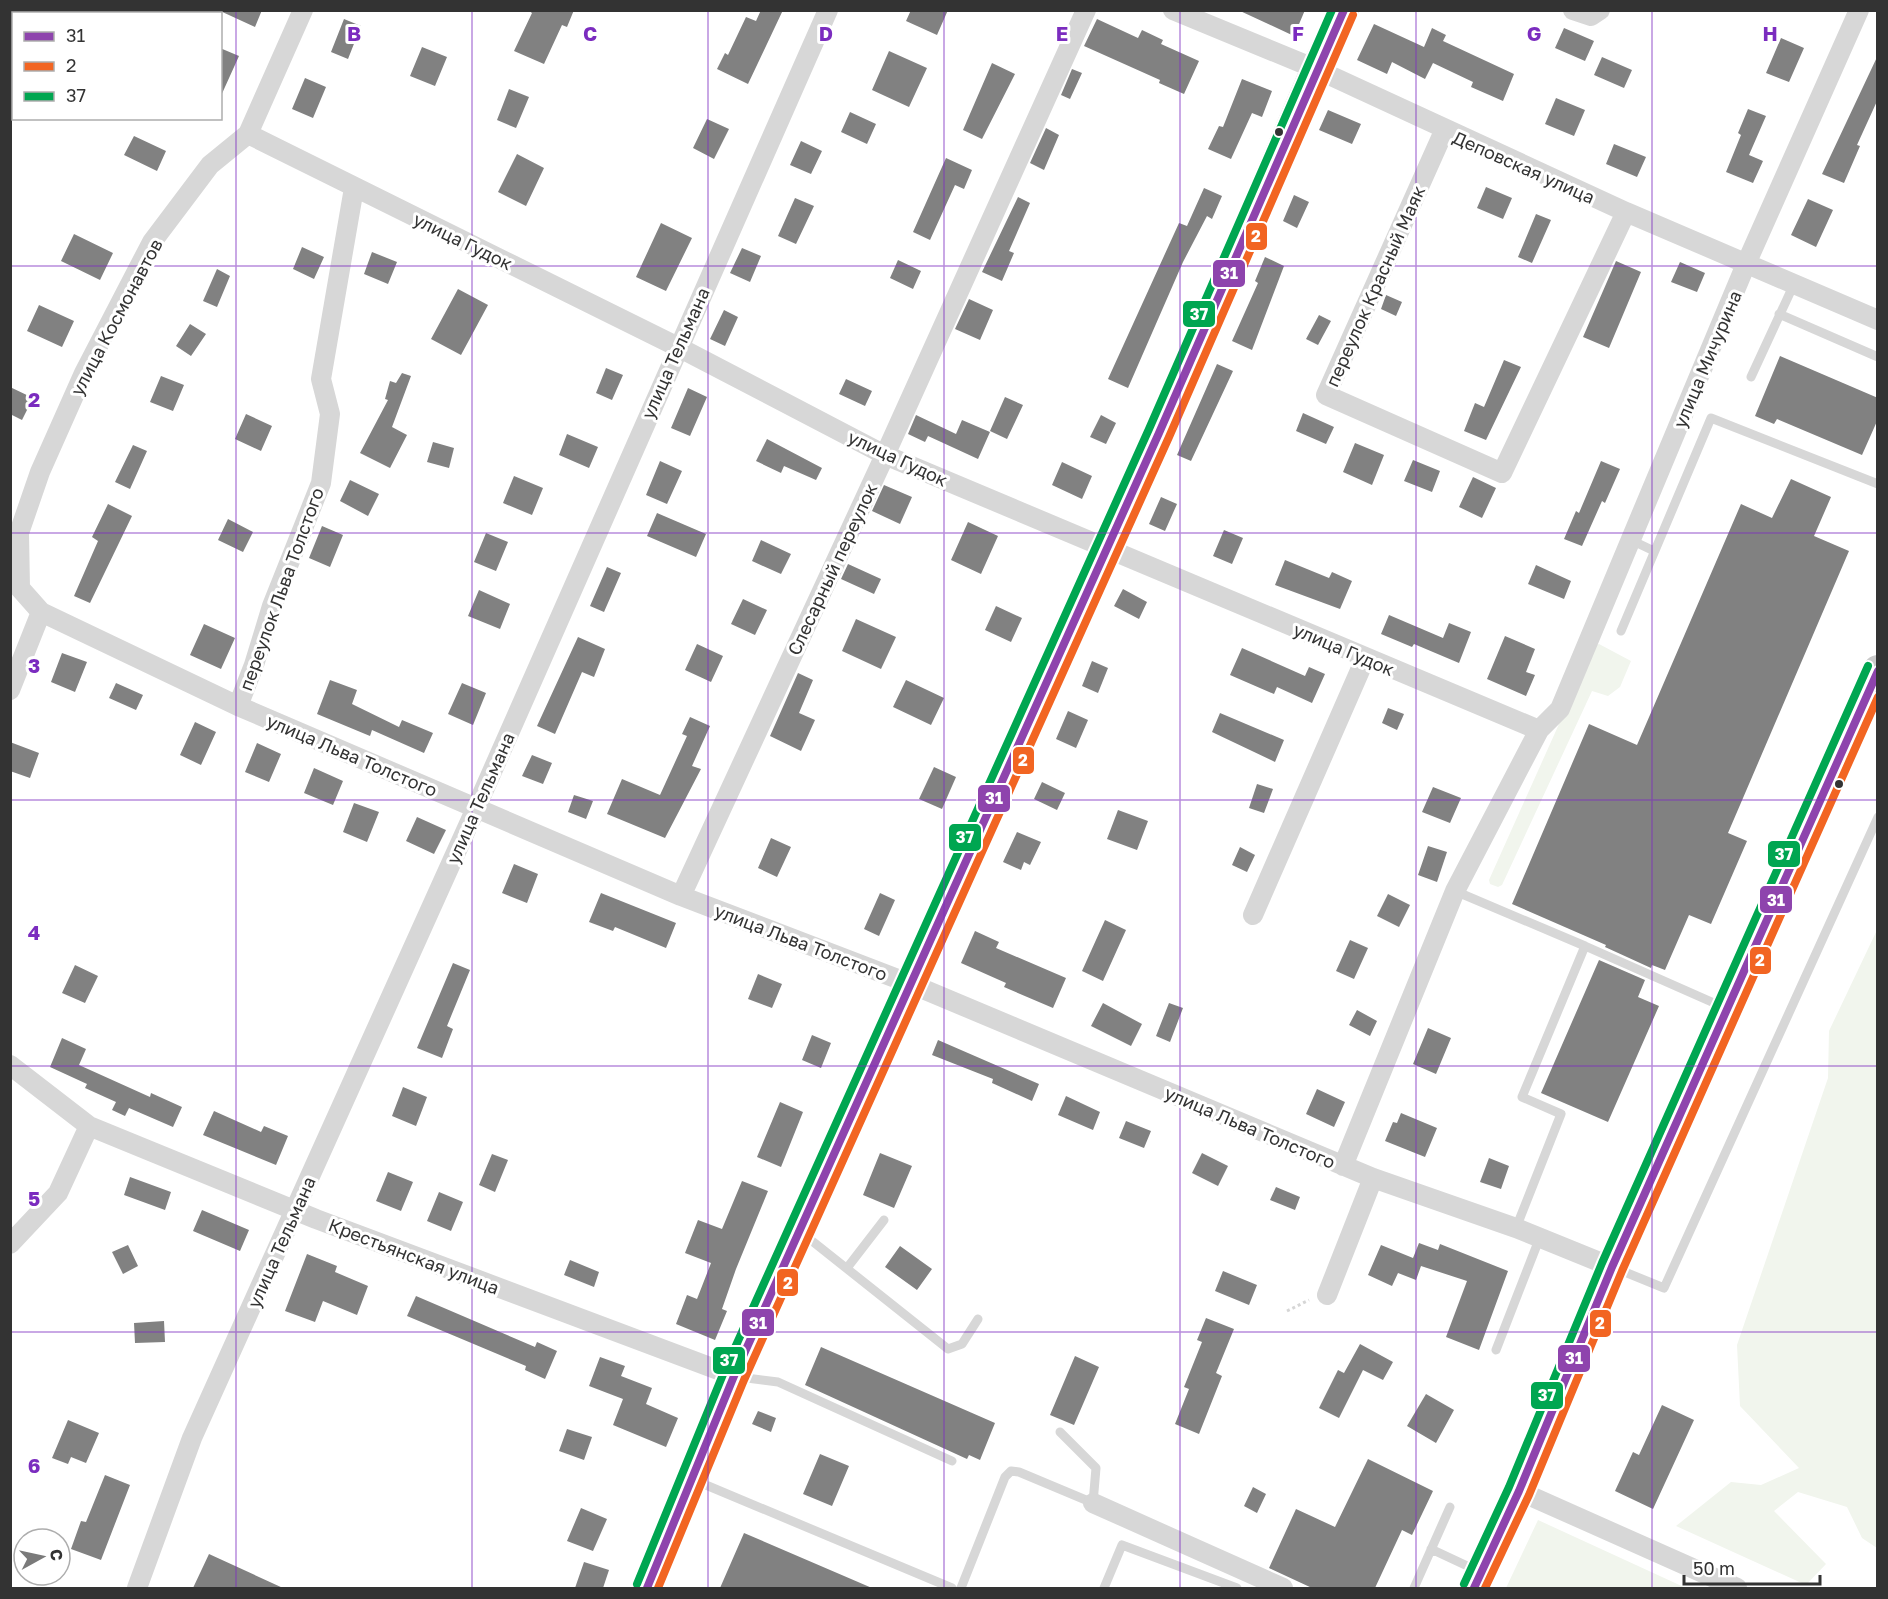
<svg xmlns="http://www.w3.org/2000/svg" width="1888" height="1599" viewBox="0 0 1888 1599" font-family="'Golos Text',sans-serif">
	<rect width="100%" height="100%" fill="#fff"/>
	<path fill="#f1f5ed" d="M1599,644L1631,661L1620,687L1608,696L1592,691L1502,885L1498,887L1490,884L1489,880L1594,646Z
		M1877,930V1548L1862,1538L1847,1507L1798,1492L1774,1511L1826,1564L1806,1585L1676,1526L1731,1482L1761,1485L1799,1468L1740,1406L1737,1345L1828,1078L1829,1031Z
		M1538,1520L1686,1588H1506Z"/>
	<path fill="#818181" d="M218,10H262L255,27Z
		M528,10H574L567,27L562,25L544,64L514,51L532,13Z
		M761,10H783L748,84L717,69L725,53L728,55L746,17L756,21Z
		M911,10H948L937,35L906,21Z
		M1238,10H1305L1294,36Z
		M344,19L361,26L348,59L331,52Z
		M1097,19L1138,38L1142,30L1163,40L1161,44L1199,61L1184,94L1159,83L1160,80L1084,46Z
		M1374,24L1424,47L1432,28L1446,35L1443,41L1514,74L1503,101L1471,87L1473,82L1433,63L1425,79L1392,62L1387,74L1357,60Z
		M1564,28L1594,41L1585,61L1555,48Z
		M1781,38L1804,48L1789,82L1766,73Z
		M422,47L447,57L435,86L410,76Z
		M220,48L239,56L220,98Z
		M889,51L927,68L909,107L872,90Z
		M1878,55V99L1857,145L1860,146L1844,183L1822,174Z
		M1602,57L1632,70L1624,88L1594,75Z
		M992,63L1015,74L982,139L963,130Z
		M1072,69L1082,73L1070,99L1061,95Z
		M305,78L326,87L313,118L292,109Z
		M1242,79L1272,91L1262,117L1252,113L1231,159L1208,149L1219,126L1223,127Z
		M509,89L529,97L516,128L497,120Z
		M1556,98L1585,110L1574,136L1545,124Z
		M1748,109L1766,116L1749,155L1763,161L1753,183L1726,172L1741,135L1738,133Z
		M1328,110L1361,124L1352,144L1319,130Z
		M850,112L876,124L867,144L841,132Z
		M707,119L729,129L714,159L693,148Z
		M1046,128L1059,135L1044,170L1030,163Z
		M134,136L166,151L157,171L124,155Z
		M801,141L822,151L811,174L790,165Z
		M1614,144L1646,157L1637,177L1606,164Z
		M517,154L544,168L526,206L498,192Z
		M946,158L972,170L964,189L955,185L930,240L913,232Z
		M1486,187L1512,198L1503,219L1477,208Z
		M1204,188L1222,196L1212,219L1207,216L1183,262L1128,388L1108,379L1179,223L1187,226Z
		M1294,195L1309,202L1297,228L1283,221Z
		M1018,197L1030,203L1009,251L1014,253L1002,281L982,272Z
		M795,198L814,206L796,244L778,236Z
		M1808,199L1833,210L1816,247L1791,235Z
		M1536,214L1551,220L1532,263L1518,257Z
		M661,223L692,238L666,291L636,277Z
		M74,234L113,253L100,280L61,261Z
		M302,247L324,257L314,279L293,269Z
		M742,248L761,256L750,282L730,273Z
		M372,252L397,262L388,284L364,274Z
		M1265,257L1284,266L1252,350L1232,341L1258,283L1255,281Z
		M898,260L921,271L913,289L890,278Z
		M1616,261L1641,272L1609,348L1583,337Z
		M1680,262L1705,273L1697,292L1671,282Z
		M217,269L230,276L217,307L203,301Z
		M458,289L488,305L461,355L431,339Z
		M1386,295L1402,302L1396,316L1381,309Z
		M969,299L993,310L980,340L955,329Z
		M39,305L74,321L62,347L27,331Z
		M724,310L738,317L725,346L710,339Z
		M1319,315L1331,321L1318,345L1306,339Z
		M190,324L206,334L191,356L176,346Z
		M1780,356L1878,398V419L1862,455L1777,419L1774,424L1755,416Z
		M1504,360L1521,367L1486,440L1464,431L1475,403L1484,407Z
		M1217,364L1233,371L1191,461L1177,455Z
		M606,368L623,375L612,400L596,393Z
		M402,373L411,376L392,427L407,435L390,468L360,453L388,400L385,399L390,381L396,383Z
		M161,376L184,385L173,411L150,402Z
		M846,379L872,391L865,406L839,394Z
		M10,387L33,398L22,420L10,414Z
		M688,388L707,397L690,436L671,428Z
		M1005,397L1023,405L1007,439L990,431Z
		M1303,413L1334,427L1326,444L1296,431Z
		M246,414L272,426L261,451L235,439Z
		M916,415L956,434L962,420L990,432L978,459L928,436L925,442L908,434Z
		M1101,415L1116,423L1106,444L1090,437Z
		M567,434L598,447L589,468L559,455Z
		M767,439L822,468L816,480L784,466L781,473L756,461Z
		M433,442L454,448L449,468L427,462Z
		M1355,443L1384,455L1372,485L1343,472Z
		M133,445L147,451L130,489L115,482Z
		M1413,460L1440,471L1432,492L1404,481Z
		M660,461L682,471L667,504L646,495Z
		M1601,461L1620,469L1605,503L1602,501L1582,546L1564,539L1576,511L1579,513Z
		M1062,462L1092,476L1082,499L1052,485Z
		M514,476L543,488L532,515L503,503Z
		M1473,477L1496,488L1482,518L1459,507Z
		M1791,479L1831,497L1814,536L1849,551L1728,833L1747,841L1711,924L1689,915L1665,970L1652,965L1651,968L1605,947L1606,945L1512,904L1589,724L1637,745L1741,504L1772,518Z
		M350,480L379,494L368,516L340,501Z
		M884,485L912,497L900,524L872,511Z
		M1161,497L1177,504L1165,531L1149,524Z
		M108,504L132,516L90,603L74,596L98,541L92,537Z
		M657,513L706,534L696,557L647,536Z
		M228,519L253,532L243,552L218,540Z
		M968,522L998,536L981,574L951,560Z
		M322,526L343,535L330,567L309,558Z
		M1224,530L1243,538L1232,564L1213,556Z
		M486,533L508,542L496,571L474,562Z
		M761,540L791,554L781,574L752,561Z
		M1285,560L1329,578L1332,572L1352,581L1340,609L1275,585Z
		M848,564L881,579L874,594L841,579Z
		M1536,565L1571,581L1564,599L1528,584Z
		M607,567L621,573L604,612L590,606Z
		M1123,589L1147,602L1139,619L1114,606Z
		M479,590L510,604L500,629L468,616Z
		M743,599L767,610L755,635L731,624Z
		M996,606L1022,618L1011,642L985,630Z
		M1389,615L1443,638L1449,623L1471,632L1459,663L1414,644L1412,647L1381,634Z
		M856,619L896,637L881,669L842,651Z
		M204,624L235,638L221,669L190,655Z
		M1505,636L1535,649L1526,672L1535,675L1526,696L1487,679Z
		M578,637L605,649L594,677L582,672L555,734L537,726Z
		M697,644L723,656L711,682L685,670Z
		M1242,648L1305,676L1309,667L1325,674L1312,703L1277,687L1274,694L1230,675Z
		M62,653L87,662L75,692L51,682Z
		M1092,661L1108,668L1098,693L1082,686Z
		M798,673L813,680L799,713L815,720L801,751L770,736Z
		M330,680L357,690L352,704L399,727L402,720L433,733L424,753L372,730L370,736L317,714Z
		M906,680L944,698L931,725L893,707Z
		M116,683L143,695L136,710L109,698Z
		M462,683L486,693L473,725L448,714Z
		M1388,708L1404,714L1397,730L1382,723Z
		M1068,711L1088,720L1076,748L1056,739Z
		M1220,713L1284,740L1275,762L1212,732Z
		M690,717L710,726L692,766L701,769L665,838L607,814L622,779L660,795L687,736L682,734Z
		M195,722L216,732L201,765L180,755Z
		M10,742L39,753L30,778L10,771Z
		M257,743L281,754L269,782L245,772Z
		M532,755L552,763L543,784L522,776Z
		M934,767L956,777L942,809L919,799Z
		M314,768L343,781L333,805L304,793Z
		M1042,782L1065,793L1057,810L1034,799Z
		M1257,784L1273,789L1264,813L1249,808Z
		M1433,787L1461,798L1450,823L1422,812Z
		M574,795L593,801L586,819L568,812Z
		M354,803L379,812L367,842L343,832Z
		M1118,810L1148,821L1137,850L1107,839Z
		M417,817L446,830L434,854L406,841Z
		M1017,832L1041,842L1030,865L1024,862L1021,870L1003,862Z
		M771,838L791,847L777,877L758,868Z
		M1428,846L1447,852L1437,882L1418,875Z
		M1240,847L1255,855L1247,872L1232,865Z
		M514,864L538,874L527,903L502,893Z
		M601,893L676,923L666,948L615,927L613,931L589,922Z
		M880,893L895,900L879,936L864,929Z
		M1388,894L1410,905L1399,927L1377,916Z
		M1105,920L1126,930L1103,981L1082,971Z
		M975,931L999,942L996,948L1066,978L1053,1008L1004,987L1006,983L961,963Z
		M1350,940L1368,948L1354,979L1336,971Z
		M1599,960L1645,980L1638,997L1659,1006L1608,1122L1541,1093Z
		M453,963L470,970L447,1026L453,1029L442,1058L417,1048Z
		M75,965L98,976L85,1003L62,993Z
		M758,974L782,984L772,1008L748,999Z
		M1103,1003L1142,1024L1131,1046L1091,1026Z
		M1169,1003L1183,1008L1170,1042L1156,1036Z
		M1357,1010L1377,1021L1370,1036L1349,1025Z
		M1428,1028L1451,1038L1436,1074L1413,1064Z
		M812,1035L831,1043L821,1068L802,1060Z
		M62,1038L86,1049L79,1065L150,1097L151,1093L182,1107L173,1127L129,1108L125,1116L112,1110L116,1102L85,1088L87,1084L50,1067Z
		M938,1040L1039,1084L1032,1101L992,1083L993,1079L932,1055Z
		M403,1087L427,1097L416,1126L392,1116Z
		M1317,1089L1345,1102L1334,1127L1306,1114Z
		M1066,1096L1100,1112L1093,1130L1058,1115Z
		M780,1102L803,1112L781,1167L757,1157Z
		M214,1111L261,1132L264,1126L288,1136L276,1165L203,1135Z
		M1401,1113L1437,1128L1425,1157L1385,1141L1393,1122L1397,1123Z
		M1126,1121L1151,1131L1144,1148L1119,1138Z
		M880,1153L912,1166L894,1208L863,1195Z
		M1202,1153L1228,1166L1218,1186L1192,1173Z
		M492,1154L508,1160L495,1192L479,1185Z
		M1489,1158L1509,1166L1501,1189L1480,1182Z
		M388,1172L413,1182L401,1211L376,1201Z
		M130,1177L171,1192L165,1210L124,1195Z
		M742,1181L768,1191L736,1269L722,1309L727,1311L715,1340L676,1324L687,1295L697,1299L711,1263L685,1253L698,1220L722,1229Z
		M1276,1187L1300,1197L1295,1210L1270,1200Z
		M439,1192L463,1202L451,1231L427,1221Z
		M202,1210L249,1230L240,1251L193,1231Z
		M1419,1243L1438,1250L1440,1244L1508,1271L1479,1350L1446,1337L1467,1281L1421,1266L1416,1280L1398,1273L1392,1286L1368,1275L1381,1245L1413,1258Z
		M128,1245L138,1266L123,1274L112,1252Z
		M900,1246L932,1269L917,1290L885,1267Z
		M307,1254L337,1266L335,1272L368,1286L357,1315L323,1301L315,1322L285,1311Z
		M570,1260L599,1272L594,1287L564,1275Z
		M1223,1271L1257,1285L1249,1305L1215,1291Z
		M416,1296L535,1347L537,1342L557,1351L545,1379L525,1370L526,1366L407,1316Z
		M1206,1318L1234,1329L1216,1373L1222,1376L1199,1434L1175,1424L1189,1389L1184,1387L1202,1342L1197,1340Z
		M164,1321L165,1342L135,1343L134,1323Z
		M1360,1344L1393,1362L1383,1380L1363,1370L1339,1418L1319,1408L1338,1370L1344,1373Z
		M821,1347L995,1423L980,1460L969,1455L967,1459L805,1385Z
		M1075,1356L1099,1367L1074,1425L1050,1415Z
		M600,1357L625,1366L621,1376L652,1388L646,1404L678,1418L666,1447L613,1425L623,1399L589,1386Z
		M1426,1394L1454,1410L1436,1443L1407,1426Z
		M1662,1405L1694,1420L1653,1509L1615,1491L1633,1452L1639,1455Z
		M758,1411L776,1418L771,1432L752,1424Z
		M68,1420L99,1433L86,1463L71,1457L68,1464L52,1458Z
		M567,1429L592,1437L584,1460L559,1451Z
		M820,1454L849,1466L832,1506L803,1494Z
		M1368,1459L1433,1491L1412,1535L1402,1530L1375,1588H1312L1269,1568L1296,1509L1335,1527Z
		M105,1475L130,1485L101,1560L71,1549L81,1521L86,1522Z
		M1253,1487L1266,1494L1257,1513L1244,1506Z
		M581,1508L607,1519L593,1551L567,1541Z
		M744,1533L872,1588H720Z
		M209,1554L283,1588H193Z
		M584,1562L609,1570L603,1588H575Z"/>
	<g fill="none" stroke-linecap="round" stroke-linejoin="round">
		<path stroke="#d6d6d6" stroke-width="3" stroke-dasharray="3 3" stroke-linecap="butt" d="M1287,1311L1309,1300"/>
		<path stroke="#d7d7d7" stroke-width="9" d="M1779,314L1878,357
			M1751,377L1794,284
			M1631,540L1654,551
			M1621,631L1711,418L1878,484
			M1455,891L1585,946L1522,1097L1561,1114L1516,1228
			M1585,946L1723,1007
			M802,1233L948,1349L962,1344L978,1319
			M847,1268L884,1220
			M1615,1268L1664,1288L1878,817
			M1496,1350L1540,1237
			M739,1377L778,1382L952,1461
			M694,1480L952,1588
			M1431,1549L1478,1571
			M961,1588L1005,1477L1011,1471L1019,1472L1093,1503L1096,1468L1060,1432
			M1104,1588L1122,1545L1237,1588
			M1414,1588L1450,1507"/>
		<path stroke="#d7d7d7" stroke-width="20" d="M1173,10L1316,69L1626,212L1878,320
			M1573,10L1591,16L1600,10
			M1444,131L1326,395L1502,473L1626,212
			M248,134L680,348L885,455L1539,730L1560,709L1746,264L1859,10
			M10,577L41,612L238,706L681,896L911,984L1373,1178L1516,1228L1612,1267
			M20,588L19,533L40,472L84,373L152,242L210,165L248,134L303,10
			M10,690L41,612
			M238,706L254,665L272,606L321,483L330,414L321,379L354,188
			M681,896L885,455L1086,10
			M1253,915L1365,659
			M10,1065L89,1126L316,1219L734,1376
			M1343,1166L1455,891L1539,730
			M10,1244L58,1193L89,1126
			M1327,1295L1373,1178
			M1519,1491L1737,1588
			M1093,1503L1283,1588
			M137,1588L192,1438L476,808L828,10"/>
		<path stroke="#cacaca" stroke-width="30" d="M647,1588L734,1376L1159,433L1316,69L1344,10
			M1474,1588L1519,1491L1612,1267L1878,670"/>
		<g stroke="#fff" stroke-width="12">
			<path id="bus-1" d="M647,1588L734,1376L1159,433L1344,10
				M1474,1588L1519,1491L1612,1267L1878,671"/>
		</g>
		<g stroke="#fff" stroke-width="12">
			<path id="bus-2" d="M658,1588L744,1380L1169,437L1353,15
				M1485,1588L1529,1495L1622,1271L1878,697"/>
		</g>
		<g stroke="#fff" stroke-width="12">
			<path id="bus-3" d="M637,1584L724,1372L1149,429L1332,10
				M1464,1584L1509,1487L1602,1263L1868,666"/>
		</g>
		<use href="#bus-1" stroke="#8e44ad" stroke-width="8"/>
		<use href="#bus-2" stroke="#f26522" stroke-width="8"/>
		<use href="#bus-3" stroke="#00a651" stroke-width="8"/>
	</g>
	<path fill="none" stroke="#7b2cbf" stroke-width="1.5" stroke-opacity="0.55" d="M236,10V1588M472,10V1588M708,10V1588M944,10V1588M1180,10V1588M1416,10V1588M1652,10V1588M10,266H1878M10,533H1878M10,800H1878M10,1066H1878M10,1332H1878"/>
	<g fill="#333" stroke="#fff" stroke-width="2">
		<circle cx="1279" cy="132" r="5"/>
		<circle cx="1839" cy="784" r="5"/>
	</g>
	<g text-anchor="middle" dominant-baseline="central" stroke-width="6" stroke-linejoin="round" paint-order="stroke">
		<g font-size="18" fill="#333" stroke="#fff">
			<text transform="translate(1524 167) rotate(24)">Деповская улица</text>
			<text transform="translate(463 241) rotate(26)">улица Гудок</text>
			<text transform="translate(1375 286) rotate(-66)">переулок Красный Маяк</text>
			<text transform="translate(116 317) rotate(-62)">улица Космонавтов</text>
			<text transform="translate(675 353) rotate(-66)">улица Тельмана</text>
			<text transform="translate(1707 359) rotate(-67)">улица Мичурина</text>
			<text transform="translate(898 458) rotate(25)">улица Гудок</text>
			<text transform="translate(832 569) rotate(-65)">Слесарный переулок</text>
			<text transform="translate(281 589) rotate(-70)">переулок Льва Толстого</text>
			<text transform="translate(1344 649) rotate(23)">улица Гудок</text>
			<text transform="translate(352 755) rotate(23)">улица Льва Толстого</text>
			<text transform="translate(480 798) rotate(-66)">улица Тельмана</text>
			<text transform="translate(801 942) rotate(21)">улица Льва Толстого</text>
			<text transform="translate(1250 1127) rotate(23)">улица Льва Толстого</text>
			<text transform="translate(281 1242) rotate(-66)">улица Тельмана</text>
			<text transform="translate(414 1256) rotate(21)">Крестьянская улица</text>
		</g>
	</g>
	<g font-size="20" text-anchor="middle" font-weight="bold" fill="#7b2cbf" stroke="#fff" stroke-width="6" stroke-linejoin="round" paint-order="stroke">
		<text x="354" y="41">B</text>
		<text x="590" y="41">C</text>
		<text x="826" y="41">D</text>
		<text x="1062" y="41">E</text>
		<text x="1298" y="41">F</text>
		<text x="1534" y="41">G</text>
		<text x="1770" y="41">H</text>
		<text x="34" y="407">2</text>
		<text x="34" y="673">3</text>
		<text x="34" y="940">4</text>
		<text x="34" y="1206">5</text>
		<text x="34" y="1473">6</text>
	</g>
	<g stroke="#fff" stroke-width="2">
		<rect x="1245" y="222" width="23" height="29" rx="6" fill="#f26522"/>
		<rect x="1212" y="259" width="34" height="29" rx="6" fill="#8e44ad"/>
		<rect x="1182" y="300" width="34" height="28" rx="6" fill="#00a651"/>
		<rect x="1012" y="746" width="23" height="29" rx="6" fill="#f26522"/>
		<rect x="977" y="784" width="34" height="29" rx="6" fill="#8e44ad"/>
		<rect x="948" y="823" width="34" height="29" rx="6" fill="#00a651"/>
		<rect x="1767" y="840" width="34" height="28" rx="6" fill="#00a651"/>
		<rect x="1759" y="885" width="34" height="29" rx="6" fill="#8e44ad"/>
		<rect x="1749" y="946" width="23" height="29" rx="6" fill="#f26522"/>
		<rect x="776" y="1268" width="23" height="29" rx="6" fill="#f26522"/>
		<rect x="741" y="1308" width="34" height="29" rx="6" fill="#8e44ad"/>
		<rect x="1589" y="1309" width="23" height="29" rx="6" fill="#f26522"/>
		<rect x="1557" y="1344" width="34" height="29" rx="6" fill="#8e44ad"/>
		<rect x="712" y="1346" width="34" height="29" rx="6" fill="#00a651"/>
		<rect x="1530" y="1381" width="34" height="29" rx="6" fill="#00a651"/>
	</g>
	<g font-size="16" text-anchor="middle" font-weight="bold" fill="#fff">
		<text x="1256" y="242">2</text>
		<text x="1229" y="279">31</text>
		<text x="1199" y="320">37</text>
		<text x="1023" y="766">2</text>
		<text x="994" y="804">31</text>
		<text x="965" y="843">37</text>
		<text x="1784" y="860">37</text>
		<text x="1776" y="906">31</text>
		<text x="1760" y="966">2</text>
		<text x="788" y="1289">2</text>
		<text x="758" y="1329">31</text>
		<text x="1600" y="1329">2</text>
		<text x="1574" y="1364">31</text>
		<text x="729" y="1366">37</text>
		<text x="1547" y="1401">37</text>
	</g>
	<rect width="1888" height="1599" fill="none" stroke="#333333" stroke-width="24"/>
	<rect x="12" y="12" width="210" height="108" fill="#ffffff" stroke="#adadad" stroke-width="1.5"/>
	<rect x="24" y="32" width="30" height="9" fill="#8e44ad" stroke="#adadad" stroke-width="1.5"/>
	<text x="66" y="42" font-size="18" fill="#333333">31</text>
	<rect x="24" y="62" width="30" height="9" fill="#f26522" stroke="#adadad" stroke-width="1.5"/>
	<text x="66" y="72" font-size="18" fill="#333333">2</text>
	<rect x="24" y="92" width="30" height="9" fill="#00a651" stroke="#adadad" stroke-width="1.5"/>
	<text x="66" y="102" font-size="18" fill="#333333">37</text>
	<g transform="translate(42 1557) rotate(82)"><circle r="28" fill="#ffffff" stroke="#adadad" stroke-width="1.5"/>
	<path d="M0-4.5L10 22L0 15L-10 22Z" fill="#7a7a7a"/>
	<text y="-9" font-size="16" font-weight="bold" text-anchor="middle" fill="#333333">С</text>
	</g>
	<path d="M1684 1575v9h136v-9" fill="none" stroke="#333333" stroke-width="3"/>
	<text x="1693" y="1575" font-size="18" fill="#333333" stroke="#ffffff" stroke-width="4.5" paint-order="stroke">50 m</text>
</svg>
